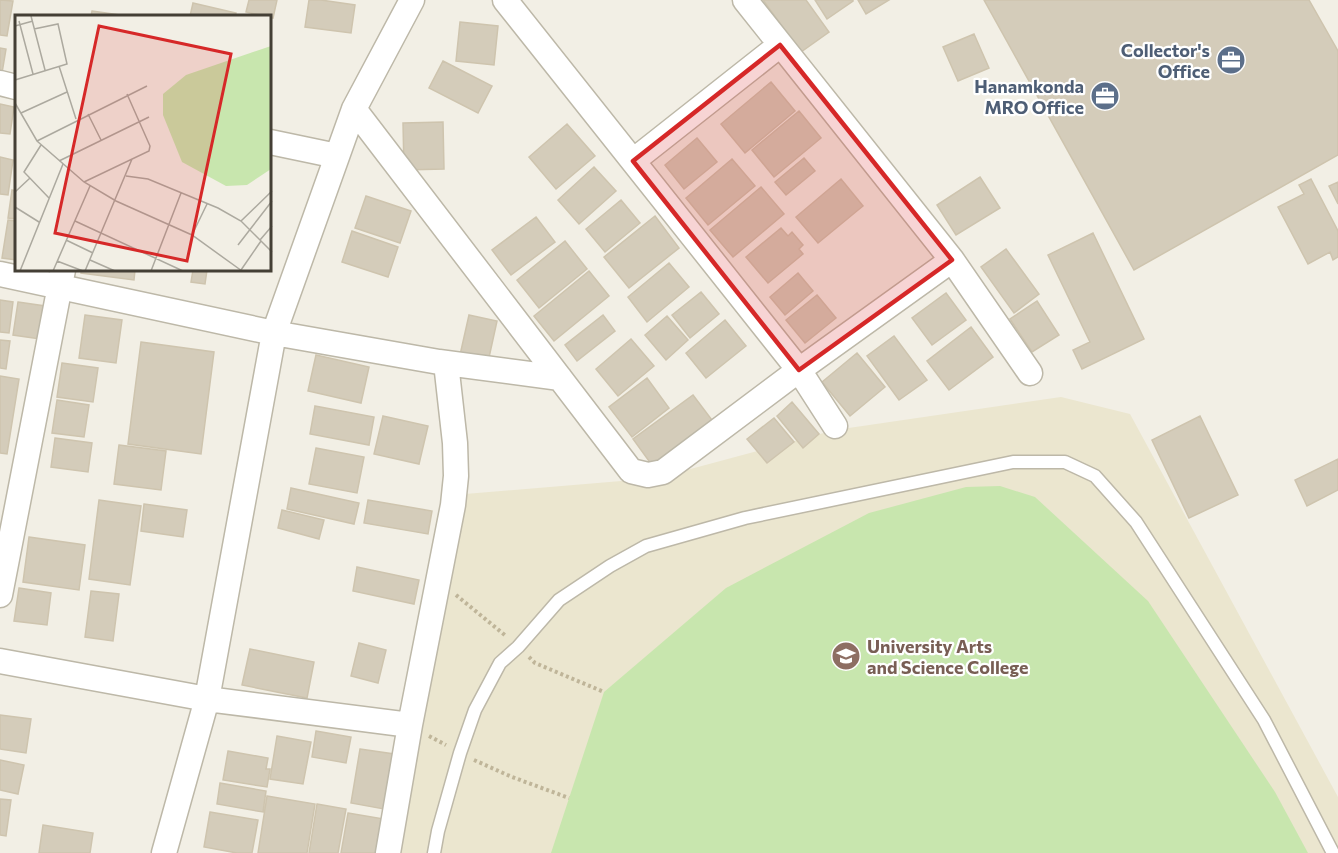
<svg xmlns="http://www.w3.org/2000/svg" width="1338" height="853" viewBox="0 0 1338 853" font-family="Commissioner,sans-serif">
	<rect width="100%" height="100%" fill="#f2efe5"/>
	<path fill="#ebe6cf" d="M1061,397L1130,414L1338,797V853H391L453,495L657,478L835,430Z"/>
	<path fill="#c8e6ae" d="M1000,486L1035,497L1148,601L1275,792L1308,853H551L604,692L726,588L869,513L966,487Z"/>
	<path fill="#d4ccba" stroke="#cec4ae" stroke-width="1.5" d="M0,0L13,1L7,36L0,35Z
		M249,0H277L273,18L246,12Z
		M309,0H321L355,5L351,33L305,27Z
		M763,0H806L829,32L801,52Z
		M815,0H853V1L827,19Z
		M858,0H889L866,14Z
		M984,0H1309L1338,51V155L1134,270Z
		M193,3L236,13L235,16H190Z
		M92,11L127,16H91Z
		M460,22L498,26L494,65L456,61Z
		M974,34L989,68L958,81L943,47Z
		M0,48L6,49L2,73H0Z
		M443,61L492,86L478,113L429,88Z
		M771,82L795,111L745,153L721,124Z
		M0,104L14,107L10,134L0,133Z
		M799,111L821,138L774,177L752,150Z
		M443,122L444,169L404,170L403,123Z
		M567,124L595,156L556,189L529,157Z
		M697,138L717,162L684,189L665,165Z
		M0,157L13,160L8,195L0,194Z
		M804,158L815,171L786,195L775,182Z
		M732,159L755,186L708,225L686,198Z
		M594,167L616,191L579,224L558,200Z
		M980,177L1000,208L956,235L937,205Z
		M841,179L863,206L818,243L796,217Z
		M1311,179L1338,231V257L1333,260L1330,252L1308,264L1278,207L1304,194L1299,185Z
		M1338,182V204L1329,186Z
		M761,187L784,214L733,257L710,230Z
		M12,190L16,191V219L8,218Z
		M366,196L411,211L400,243L355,228Z
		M621,200L640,223L605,252L586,229Z
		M655,216L679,248L629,288L604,257Z
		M536,217L555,242L511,275L492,250Z
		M8,220L16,221V260L2,258Z
		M781,228L788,236L792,232L803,245L799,249L803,254L768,283L746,257Z
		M352,231L398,247L388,277L342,262Z
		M1093,233L1144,339L1082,369L1073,350L1090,342L1048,255Z
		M565,241L587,269L539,308L517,280Z
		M1006,249L1039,294L1014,313L981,267Z
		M669,263L689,287L647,322L628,297Z
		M81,270H135L134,280L81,273Z
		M193,270H207L205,284L191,282Z
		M589,271L609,296L554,341L534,316Z
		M798,273L813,291L785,315L770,297Z
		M701,292L719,314L690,338L672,315Z
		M946,293L966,320L932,345L912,318Z
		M817,295L836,318L805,343L786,320Z
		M0,300L13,302L9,333L0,332Z
		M1037,301L1059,335L1032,352L1010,319Z
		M18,302L45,306L40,339L13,335Z
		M85,315L122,320L116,363L79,358Z
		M469,315L497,321L488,362L460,355Z
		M603,315L615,331L577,361L565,345Z
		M667,316L688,340L666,360L645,335Z
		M725,320L746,346L706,378L686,353Z
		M971,327L993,357L949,390L927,361Z
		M894,336L927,380L899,400L867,356Z
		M631,339L654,366L618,396L596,369Z
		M0,340L10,341L6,369L0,368Z
		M141,342L214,352L201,454L128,444Z
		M857,353L885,387L850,416L822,382Z
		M316,355L369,367L361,403L308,391Z
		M62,363L98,368L93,402L57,397Z
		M0,376L19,379L7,454L0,453Z
		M647,378L669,408L632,437L609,407Z
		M693,395L715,424L654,468L633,439Z
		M57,400L89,405L84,437L52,433Z
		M792,402L819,434L803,448L777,416Z
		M315,406L374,417L369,445L310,434Z
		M383,416L428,426L419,464L374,454Z
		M1200,416L1238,495L1189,518L1152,440Z
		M774,418L794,442L767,463L747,439Z
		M55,438L92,443L88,472L51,467Z
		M119,445L166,451L161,490L114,484Z
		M316,448L364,457L357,493L309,484Z
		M1338,459V490L1307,506L1295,480Z
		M291,488L359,503L354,524L287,509Z
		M99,500L141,506L130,585L89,579Z
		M368,500L432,511L428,534L364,523Z
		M144,504L187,510L183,537L141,531Z
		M282,510L324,520L319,539L278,528Z
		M29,537L85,545L79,590L23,582Z
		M357,567L419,580L414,604L353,591Z
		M19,588L51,593L47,625L14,621Z
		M91,591L119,594L113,641L85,637Z
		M359,643L386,650L378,683L351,676Z
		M250,649L314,662L307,698L242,685Z
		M0,715L31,719L26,753L0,749Z
		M316,731L351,737L346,763L312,757Z
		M277,736L311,742L303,784L270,779Z
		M360,749L394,754L384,809L351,803Z
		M228,751L268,758L266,769H270L267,787L223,780Z
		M0,760L24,765L18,794L0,790Z
		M220,783L266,791L263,812L217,804Z
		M267,796L315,804L307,853H258Z
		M0,799L11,800L6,836L0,835Z
		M317,804L346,809L338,853H309Z
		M210,812L258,820L252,853H237L204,847Z
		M348,813L384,819L378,853H341Z
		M43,825L93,833L90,853H39Z"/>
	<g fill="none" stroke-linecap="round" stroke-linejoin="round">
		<g stroke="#bdb8a8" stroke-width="15">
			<path id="lane" d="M434,853L438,831L460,753L475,710L500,663L518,647L559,600L610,566L646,546L745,518L1013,462H1065L1095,476L1136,522L1264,720L1333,853"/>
		</g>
		<g stroke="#bdb8a8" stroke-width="27">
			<path id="street" d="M505,0L799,370L835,426
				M745,0L952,260L1030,373
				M0,83L16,87
				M354,109L631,471L648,475L663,472L799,370L952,260
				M270,142L337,156
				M633,161L780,45
				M0,274L274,333L439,362L560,378
				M0,595L63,270
				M0,661L207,699L410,725
				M164,853L207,699L274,333L354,109L412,0
				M388,853L410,725L453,505L456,476L455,443L446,363"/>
		</g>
		<path stroke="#bfb599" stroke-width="4" stroke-dasharray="3 3" stroke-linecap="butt" d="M456,595L506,636
			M529,657L535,663L604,692
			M429,736L446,745
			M474,760L512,777L569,798"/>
		<use href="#lane" stroke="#fff" stroke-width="12"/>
		<use href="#street" stroke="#fff" stroke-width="24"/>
	</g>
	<path fill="#d62828" fill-opacity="0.2" stroke="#d62828" stroke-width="4.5" stroke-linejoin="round" d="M780,45L952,260L799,370L633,161Z"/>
	<defs>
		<g id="office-disc" transform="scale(1.5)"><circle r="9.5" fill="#5c6f8a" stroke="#fff"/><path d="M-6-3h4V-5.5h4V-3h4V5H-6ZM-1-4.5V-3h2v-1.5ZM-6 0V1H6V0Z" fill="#fff"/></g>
		<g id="university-disc" transform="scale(1.5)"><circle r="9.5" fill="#8d6e63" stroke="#fff"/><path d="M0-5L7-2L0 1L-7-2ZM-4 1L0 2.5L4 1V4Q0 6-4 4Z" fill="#fff"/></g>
	</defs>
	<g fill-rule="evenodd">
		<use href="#office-disc" x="1231" y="60"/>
		<use href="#office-disc" x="1105" y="96"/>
		<use href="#university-disc" x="846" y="656"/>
	</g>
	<g text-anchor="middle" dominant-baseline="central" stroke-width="4.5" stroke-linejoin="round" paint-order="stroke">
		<g font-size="18" font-weight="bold" fill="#4e5e75" stroke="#fff" text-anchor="end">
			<text x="1210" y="50">Collector's<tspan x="1210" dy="21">Office</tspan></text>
			<text x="1084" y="86">Hanamkonda<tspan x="1084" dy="21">MRO Office</tspan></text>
		</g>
		<g font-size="18" font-weight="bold" fill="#785e54" stroke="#fff" text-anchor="start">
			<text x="867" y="646">University Arts<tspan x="867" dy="21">and Science College</tspan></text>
		</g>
	</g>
	<g transform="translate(15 15)">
		<rect width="256" height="256" fill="#f2efe5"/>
		<path d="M256,31V154L232,170L211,171L167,147L148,100V79L171,60Z" fill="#c8e6ae"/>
		<path fill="none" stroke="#aca99f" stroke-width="1.5" d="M16,1L30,55M4,6L18,59M0,11L18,6M44,51L61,104M0,65L52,49L43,9L19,14M0,88L22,126L69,167L101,186L177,220L227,256M6,98L52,77M73,99L86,125M22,126L132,71M26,130L9,157L34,183M44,146L134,102M111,161L133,164L203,193L226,206L257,237M69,167L134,136L135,131L112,79M0,177L15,163M0,192L24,207M60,206L168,256M226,206L257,176M177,220L192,189M51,225L78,238M245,225L257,211M223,230L257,186M75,245L100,256M42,246L68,256M226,255L246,226M5,256L48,149M38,256L75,171M70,256L117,144M136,256L166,178"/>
		<path fill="#d62828" fill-opacity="0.15" stroke="#d62828" stroke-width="3" d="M84,11L216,39L172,246L40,218Z"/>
		<rect width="256" height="256" fill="none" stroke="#443f35" stroke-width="3"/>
	</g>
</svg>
